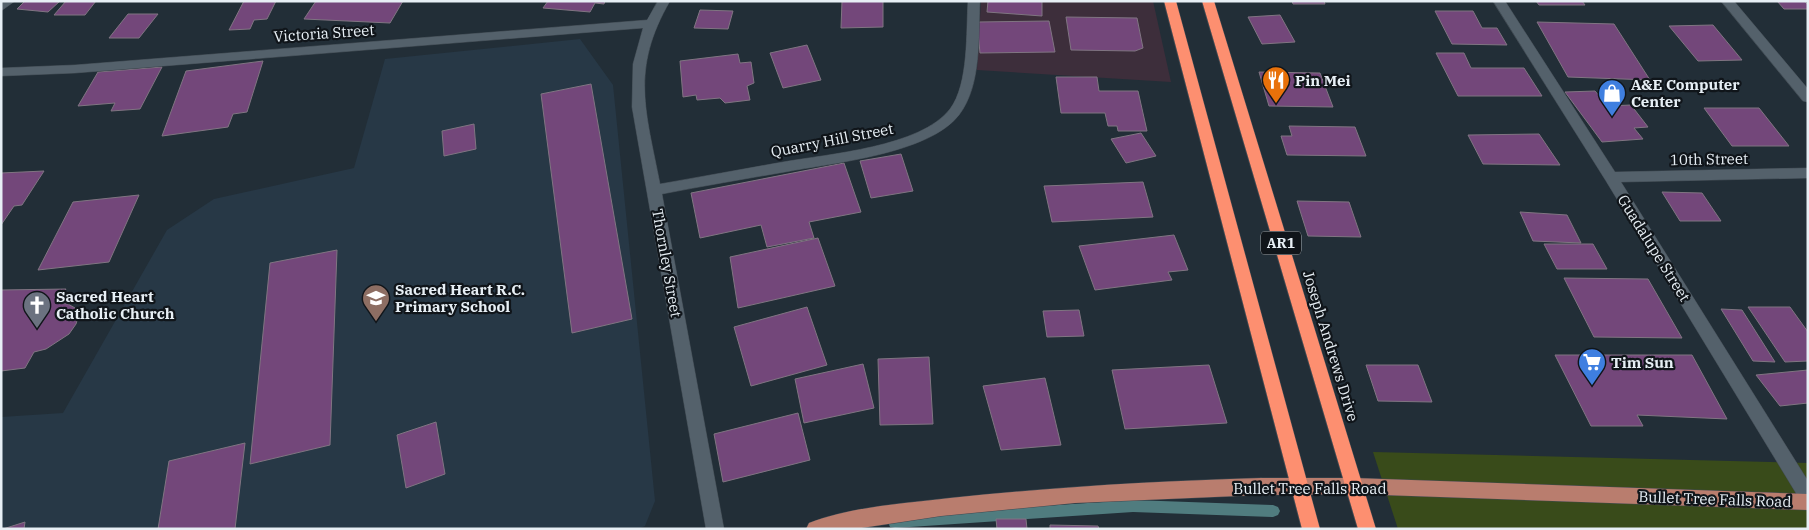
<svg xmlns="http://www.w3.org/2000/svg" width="1809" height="530" viewBox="0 0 1809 530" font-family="'IBM Plex Serif',serif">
	<rect width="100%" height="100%" fill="#222e37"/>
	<path fill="#3d2e3b" d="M981,1H1153L1171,82L977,70Z"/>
	<path fill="#273846" d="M580,39L613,85L655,501L645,526L638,529H1V417L63,413L167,230L214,199L354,168L385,59Z"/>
	<path fill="#394b1a" d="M1373,452L1808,463V529H1398Z"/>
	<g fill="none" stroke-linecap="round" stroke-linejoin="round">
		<path fill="#507c7f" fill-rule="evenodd" d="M1133,500L1273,505L1278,507L1280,511L1278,515L1273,517L1133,512L895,528L890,527L888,522L890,517L895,516Z"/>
	</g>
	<path fill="#73477a" stroke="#807582" d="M25,1H60L48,12L17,9Z
		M66,1H96L85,15H54Z
		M244,1H276L267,19L254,20L250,29L229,30Z
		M316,1H403L390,23L304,19Z
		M548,1H605L604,4L595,3L590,12L543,8Z
		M842,1H883V27L841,28Z
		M988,1H1042V16L987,12Z
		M1292,1H1324L1325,4H1293Z
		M1536,1H1582L1585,5H1539Z
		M1777,1H1804L1808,5V9H1784Z
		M700,10L733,11L728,29L694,28Z
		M1435,11H1473L1482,28H1497L1507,45L1452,44Z
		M128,14H158L139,38H109Z
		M1280,15L1295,42L1262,44L1248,17Z
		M1066,17L1137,18L1143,48L1135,51L1071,50Z
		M1049,21L1055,52L980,53L977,22Z
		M1537,22L1614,24L1650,80L1568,77Z
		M1713,25L1742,60L1698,61L1669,26Z
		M807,45L821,80L783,88L770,53Z
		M1436,53H1464L1471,68H1524L1542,96H1458Z
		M738,54L740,63L751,62L754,83L747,86L750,100L725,103L720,98L697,100L696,95L683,97L680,61Z
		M263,61L247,112L233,114L228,127L162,136L186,71Z
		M162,67L140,109L111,111L115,103L78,106L98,72Z
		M1259,72L1320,73L1333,107L1269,106Z
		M1056,77H1097L1099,91H1138L1147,131H1118L1117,126H1108L1105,113H1061Z
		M591,84L632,319L572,333L541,94Z
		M1595,91L1608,106L1631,105L1648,127L1634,128L1643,139L1602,142L1565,92Z
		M1704,108H1759L1789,146H1732Z
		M474,124L476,149L444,156L442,131Z
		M1289,126L1355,127L1366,156L1287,155L1281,136H1292Z
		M1141,133L1156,156L1126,163L1111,139Z
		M1539,134L1560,165L1483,164L1468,135Z
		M901,154L913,191L871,198L860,161Z
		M844,163L861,212L809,222L814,238L767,247L761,225L700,238L691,193Z
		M44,171L22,205L14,206L1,225V173Z
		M1143,182L1153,217L1052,222L1044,186Z
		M1662,192L1702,193L1721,221H1680Z
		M139,195L109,262L38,270L73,202Z
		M1297,201L1349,202L1361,237L1308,236Z
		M1520,212L1567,215L1581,243L1533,241Z
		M1174,235L1188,270L1168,272L1172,280L1095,290L1079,246Z
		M818,238L835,286L738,308L730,257Z
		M1544,244H1593L1607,269H1557Z
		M337,250L330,445L250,464L270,263Z
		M1564,278L1648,279L1682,338L1594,337Z
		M66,289L58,303L68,304L75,308L79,314L76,324L69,334L46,349L34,352L25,368L1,371V290Z
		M807,307L827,365L751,386L734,327Z
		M1748,307H1790L1808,332V361L1785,362Z
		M1721,309L1742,310L1775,362L1753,361Z
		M1079,310L1084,336L1047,337L1043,311Z
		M1555,355H1692L1727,419L1637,415L1643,426H1591Z
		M929,357L933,424L880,425L878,359Z
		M863,364L874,408L804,423L795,379Z
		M1209,365L1227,423L1125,429L1112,370Z
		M1366,365H1418L1432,402L1378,401Z
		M1808,370V403L1780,406L1756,375Z
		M1045,378L1061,445L1001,450L983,386Z
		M798,413L810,460L723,482L714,434Z
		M436,422L445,474L406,488L397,435Z
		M245,443L235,529H158L169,461Z
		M996,519H1026L1027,529H997Z
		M25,522L24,529H3Z
		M1050,525L1098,526L1099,529H1050Z"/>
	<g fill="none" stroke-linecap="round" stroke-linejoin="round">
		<g stroke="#404a52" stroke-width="1">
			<path id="minor" d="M1,1H15L1,11Z
				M658,1H670C630,70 646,111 660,184C701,177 742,169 783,162C828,154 921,147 950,109C969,84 966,31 968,1H980C978,37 982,85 959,115C929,154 832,163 785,172C744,179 703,186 662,194L724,529H706L632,107L633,64L643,28L75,73L1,76V68L75,65L647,20Z
				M1493,1H1505L1615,172L1808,168V178L1621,182L1808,481V505L1802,503L1606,181Z
				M1721,1H1734L1808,89V102L1803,101Z"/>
		</g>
		<g stroke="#404a52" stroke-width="1">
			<path id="major" d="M1261,478H1354L1808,494V510L1354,494L1261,495L1075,503L941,516L855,529H806L809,523C849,507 907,503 950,498C1054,487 1157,481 1261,478Z"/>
		</g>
		<g stroke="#404a52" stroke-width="1">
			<path id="highway" d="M1164,1H1176L1320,529H1302Z
				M1202,1H1214L1376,529H1358Z"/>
		</g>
		<use href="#minor" fill="#54616b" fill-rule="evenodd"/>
		<use href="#major" fill="#b97d6e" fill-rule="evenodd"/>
		<use href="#highway" fill="#fd8f70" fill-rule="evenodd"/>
	</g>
	<defs>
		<g id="restaurant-pin" transform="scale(1.4375)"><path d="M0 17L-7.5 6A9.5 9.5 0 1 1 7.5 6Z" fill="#e8710a" stroke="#10151a"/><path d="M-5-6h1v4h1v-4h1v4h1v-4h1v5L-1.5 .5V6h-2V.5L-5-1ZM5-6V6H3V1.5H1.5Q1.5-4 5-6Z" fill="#fff"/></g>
		<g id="shop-pin" transform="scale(1.4375)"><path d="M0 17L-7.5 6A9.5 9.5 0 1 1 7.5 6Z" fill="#3f7fe0" stroke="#10151a"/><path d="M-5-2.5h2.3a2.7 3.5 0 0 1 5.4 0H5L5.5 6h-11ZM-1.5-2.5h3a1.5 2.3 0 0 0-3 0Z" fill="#fff"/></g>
		<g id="school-pin" transform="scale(1.4375)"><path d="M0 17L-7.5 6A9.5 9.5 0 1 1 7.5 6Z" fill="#8d6e63" stroke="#10151a"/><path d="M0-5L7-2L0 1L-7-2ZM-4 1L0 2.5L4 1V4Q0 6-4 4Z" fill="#fff"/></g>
		<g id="church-pin" transform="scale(1.4375)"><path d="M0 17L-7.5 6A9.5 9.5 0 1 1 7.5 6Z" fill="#6b7280" stroke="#10151a"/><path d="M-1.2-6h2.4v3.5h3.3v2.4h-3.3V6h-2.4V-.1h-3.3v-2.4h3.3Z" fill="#fff"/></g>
		<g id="supermarket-pin" transform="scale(1.4375)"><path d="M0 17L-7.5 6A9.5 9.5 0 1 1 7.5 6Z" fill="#3f7fe0" stroke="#10151a"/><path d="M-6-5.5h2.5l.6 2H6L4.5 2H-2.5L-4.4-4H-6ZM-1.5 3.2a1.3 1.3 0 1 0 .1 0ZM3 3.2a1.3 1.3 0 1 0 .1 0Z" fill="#fff"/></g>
	</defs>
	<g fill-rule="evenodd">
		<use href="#restaurant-pin" x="1276" y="80"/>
		<use href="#shop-pin" x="1612" y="93"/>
		<use href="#school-pin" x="376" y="298"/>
		<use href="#church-pin" x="37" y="305"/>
		<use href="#supermarket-pin" x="1592" y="362"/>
	</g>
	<g text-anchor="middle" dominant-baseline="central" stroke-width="4.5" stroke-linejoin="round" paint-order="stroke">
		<rect fill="#10151a" stroke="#a6aeb3" stroke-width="1" x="1261" y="231.5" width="40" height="23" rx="4"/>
		<g font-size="14" font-weight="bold" fill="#e7eff5">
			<text x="1281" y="243">AR1</text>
		</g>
		<g font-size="15" fill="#e7eff5" stroke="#10151a">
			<text transform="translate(324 33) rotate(-4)">Victoria Street</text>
			<text transform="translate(832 140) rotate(-11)">Quarry Hill Street</text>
			<text transform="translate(1709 159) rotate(-1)">10th Street</text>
			<text transform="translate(1654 248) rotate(58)">Guadalupe Street</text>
			<text transform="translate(667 263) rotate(80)">Thornley Street</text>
			<text transform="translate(1331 346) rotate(73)">Joseph Andrews Drive</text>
			<text x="1310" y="488">Bullet Tree Falls Road</text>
			<text transform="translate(1715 499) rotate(2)">Bullet Tree Falls Road</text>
		</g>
		<g font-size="15" font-weight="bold" fill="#e7eff5" stroke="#10151a" text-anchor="start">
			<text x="1295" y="80">Pin Mei</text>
			<text x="1631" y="84">A&amp;E Computer<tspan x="1631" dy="17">Center</tspan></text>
			<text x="395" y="289">Sacred Heart R.C.<tspan x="395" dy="17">Primary School</tspan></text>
			<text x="56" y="296">Sacred Heart<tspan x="56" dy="17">Catholic Church</tspan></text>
			<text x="1611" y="362">Tim Sun</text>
		</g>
	</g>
	<rect width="1809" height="530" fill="none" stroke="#e7eff5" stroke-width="5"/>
</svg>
